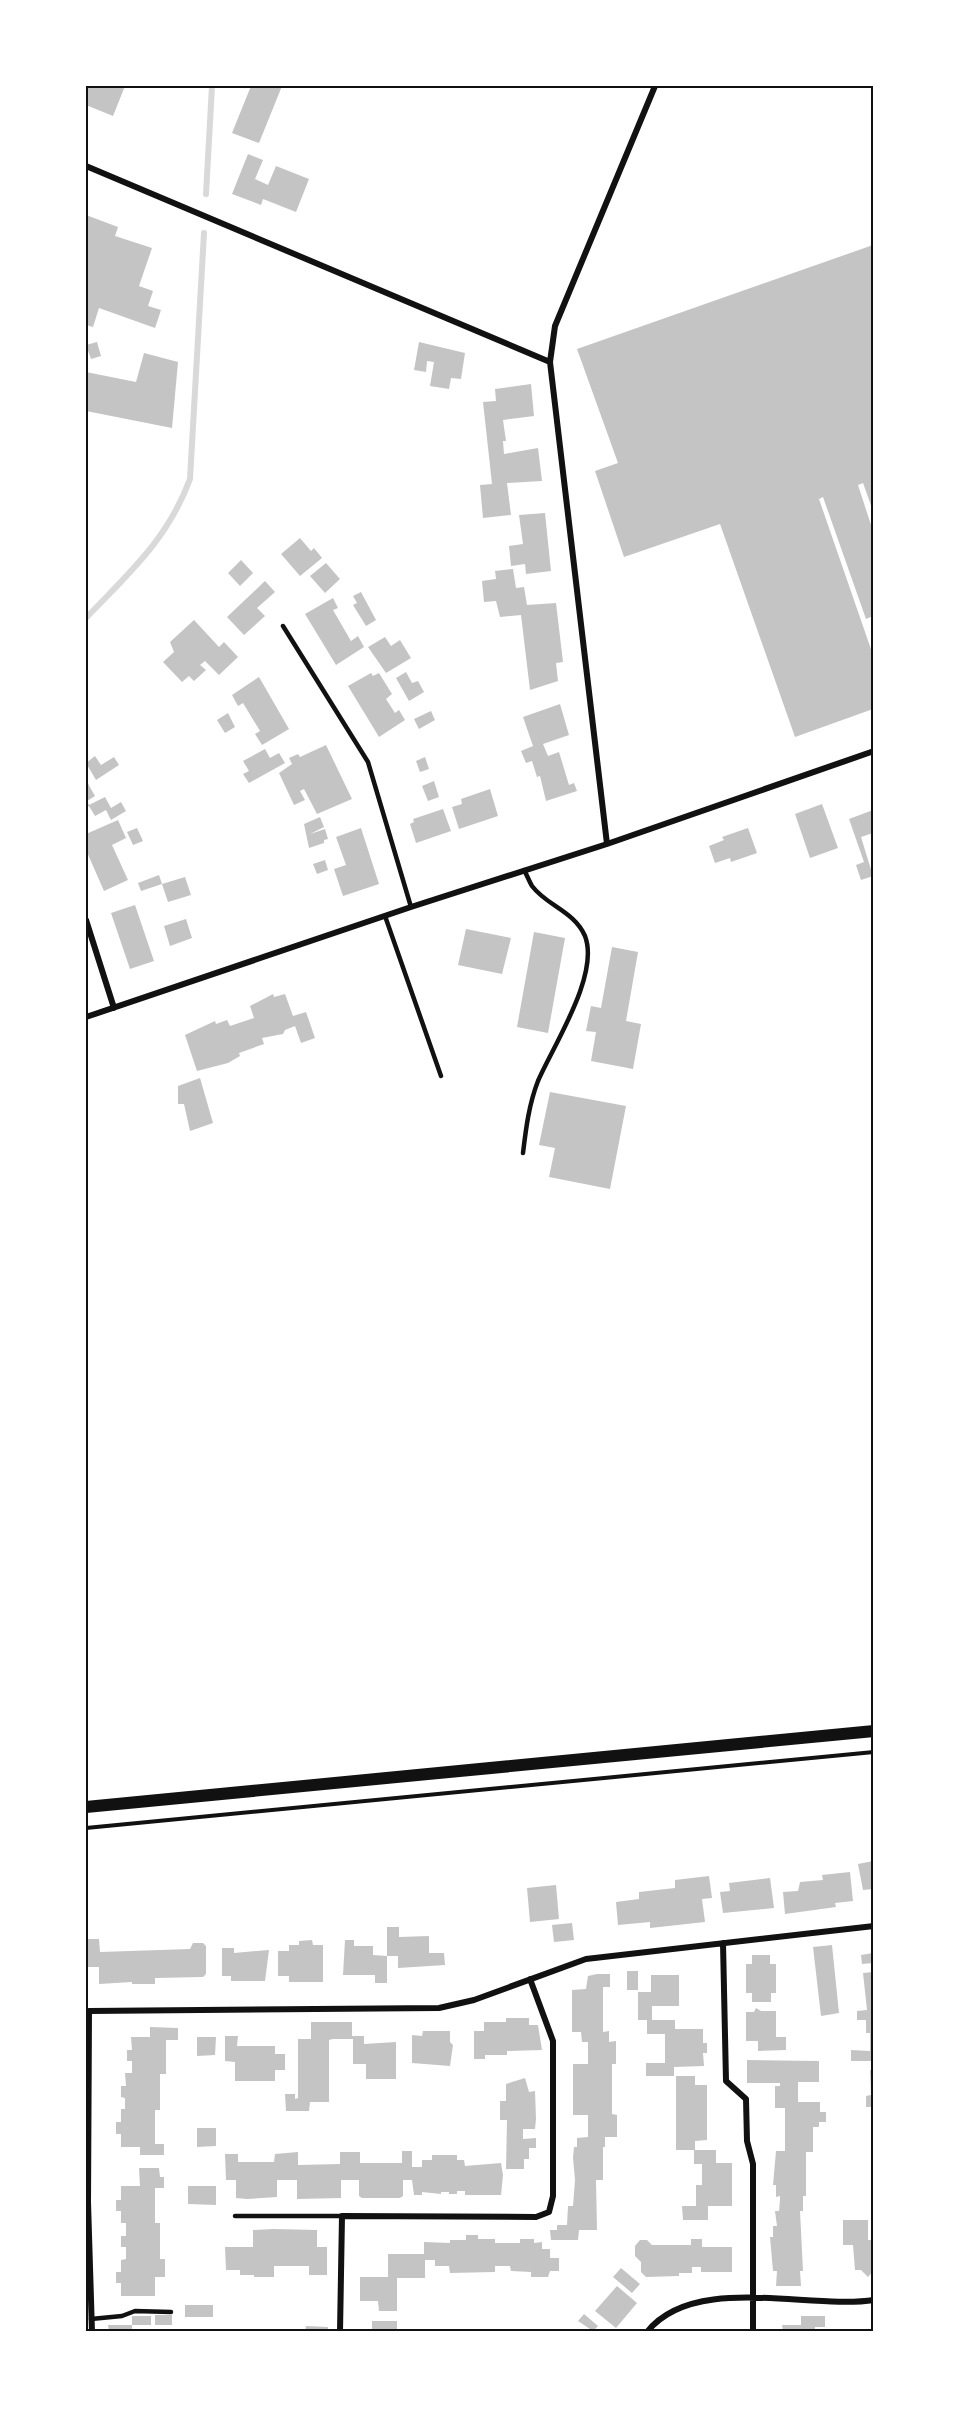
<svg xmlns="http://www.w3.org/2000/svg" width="959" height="2417" viewBox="0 0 959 2417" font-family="Mulish,sans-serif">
	<rect width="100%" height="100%" fill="#fff"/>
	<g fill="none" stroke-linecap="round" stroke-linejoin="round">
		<path stroke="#d9d9d9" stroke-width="6" d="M206,194L212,86
			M86,618C129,573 168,539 190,479L204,233"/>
	</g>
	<path fill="#c4c4c4" d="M86,86H125L113,116L86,105Z
		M251,86H282L259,143L232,133Z
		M248,154L263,160L255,179L268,185L276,166L309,179L296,212L263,199L261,205L232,194Z
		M86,215L118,227L115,236L152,248L139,286L153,291L148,306L161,310L155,328L99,308L93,327L86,325Z
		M873,245V511L863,483L858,485L873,531V616L866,619L823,497L819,499L873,655V709L795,737L720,524L624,557L595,471L618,463L577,349Z
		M97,342L101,356L91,359L86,345Z
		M419,342L465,353L461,379L451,378L449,389L430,386L434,362L427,361L426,372L414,370Z
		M144,353L178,362L172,428L86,411V372L136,382Z
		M531,384L534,416L503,420L506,441H503L504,454L538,448L542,481L507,483L511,515L483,518L480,485L492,484L483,402L496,401L495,389Z
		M545,513L551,571L526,574L525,564L511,566L509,546L523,544L519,515Z
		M300,538L311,551L314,548L322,558L300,576L281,554Z
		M241,560L253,573L240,586L228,573Z
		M326,563L340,579L325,593L310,576Z
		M513,569L516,588L524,587L527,605L556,603L563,662L556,663L558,681L530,690L521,615L500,617L496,601L484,602L482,581L496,579L495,571Z
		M265,581L275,592L257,608L265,616L244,635L227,617Z
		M361,592L376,620L366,626L353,605L357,603L353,596Z
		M333,598L338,608L333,610L351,641L358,636L364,647L336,665L305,614Z
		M194,620L219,647L224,642L238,657L219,675L205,661L200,665L206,670L194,681L189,676L182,682L163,662L174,652L170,642Z
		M385,637L391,646L400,640L411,658L386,673L368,647Z
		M406,672L412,683L418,681L424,692L409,701L396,678Z
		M371,673L373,676L379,673L392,694L386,699L395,713L399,710L405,720L379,737L348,686Z
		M259,677L289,729L262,745L255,734L260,731L243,703L238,706L232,695Z
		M560,704L569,735L543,744L548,756L559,752L569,785L574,783L577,791L546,801L540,776L537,777L532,761L526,763L521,751L533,746L523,717Z
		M431,711L435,720L419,729L414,719Z
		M228,713L235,727L225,733L217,720Z
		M326,745L352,799L317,814L304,789L300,791L305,800L294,805L279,773L292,764L289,758L298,754L300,757Z
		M265,749L270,758L279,753L285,763L249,783L243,774L249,771L243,761Z
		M95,756L101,765L114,757L119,765L96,780L86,763Z
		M425,757L429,769L420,772L416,761Z
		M86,780L95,796L87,801L89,805L105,797L111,808L121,802L126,811L111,820L106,810L95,816L89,806L86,808Z
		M434,781L439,797L428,801L422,786Z
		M490,789L498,816L459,829L452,807L462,804L461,799Z
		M822,804L838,848L810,858L795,814Z
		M443,809L451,831L416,843L410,824L414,822L413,819Z
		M873,810V833L861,837L873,876L861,880L856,865L864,862L849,819Z
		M320,817L324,827L310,834L325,829L328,839L324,840V843L309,848L304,824Z
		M118,820L126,838L112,845L128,880L104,891L86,850V834Z
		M137,828L143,841L133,845L127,832Z
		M361,828L379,884L343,896L334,869L346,865L336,837Z
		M748,828L757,853L731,862L730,858L715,863L709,846L724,840L722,837Z
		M325,860L328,870L317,874L313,864Z
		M159,875L162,884L141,891L138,883Z
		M185,877L191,895L168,902L162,884Z
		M135,905L154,961L130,969L111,913Z
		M186,919L192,938L170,946L164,926Z
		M466,929L511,938L502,974L458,965Z
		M534,932L565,938L548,1033L517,1027Z
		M612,947L638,952L626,1021L641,1024L633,1069L591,1061L596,1032L586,1031L591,1006L601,1008Z
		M273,994L274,997L285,994L293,1016L306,1012L315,1038L301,1043L295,1026L285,1030L283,1034L262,1038L264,1044L239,1053L240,1056L228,1063L197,1071L185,1035L215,1021L216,1024L227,1020L230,1026L254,1018L250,1006Z
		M200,1078L213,1123L190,1131L184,1104H178V1086Z
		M550,1092L626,1106L610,1189L549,1177L555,1148L539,1145Z
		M873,1861V1889L863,1890L858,1864Z
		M850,1872L853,1901L835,1903L836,1907L785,1914L783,1892L798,1891L800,1882L823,1880L822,1875Z
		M709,1876L712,1898L702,1899L705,1922L650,1928V1922L618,1925L616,1902L639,1899V1892L675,1888V1880Z
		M770,1878L774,1908L723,1913L720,1892L730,1891L729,1883Z
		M556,1885L559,1919L530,1922L527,1888Z
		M572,1923L574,1940L554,1942L552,1925Z
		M387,1927H399V1937L429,1936V1953H444L445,1965L398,1968V1956H387V1983H375V1975H343L345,1940H354V1946H373V1955L387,1956Z
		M88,1939H99L100,1952L190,1949L193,1943H203L206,1946V1974L203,1977L155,1978V1984H132V1982L99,1984V1967H88Z
		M312,1940L313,1945H323V1982H289V1976H278V1951H289V1945H299V1941Z
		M832,1945L839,2013L821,2016L813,1947Z
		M222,1948H234V1953L269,1950L265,1981H231V1976H222Z
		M873,1953V1963L862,1964L861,1955Z
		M752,1955H770V1964H776V1993H771V2002H752V1993H746V1964H752Z
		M627,1971H638V1990H627Z
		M873,1972V2061H851V2050L870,2051V2033H866V2020H857V2011L867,2010L863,1973Z
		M597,1974H610V1987H603V2032L609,2031V2042L616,2041V2064H612V2114L617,2115V2137H605V2147H603V2180H596L597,2230H579L578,2240H551L550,2230H557V2225H567L568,2206H573L575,2180L573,2158L574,2147H577V2138L588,2137V2115H573V2064H588V2042H582L581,2032H572V1990L586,1989L588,1976Z
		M651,1975H679V2006H652V2020H675V2029H703V2043H707V2053H703L704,2066L674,2067V2076H646V2063H665V2034H647V2020H638V1992H651Z
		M756,2008L761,2011H776V2037H786V2050L758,2051V2041H746V2012H754Z
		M506,2018H529V2025H538L542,2050L507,2051V2055H485V2059H474V2031H484V2022H506Z
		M311,2022H352V2036H364V2044L396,2042V2079H366V2064H353V2039H333L329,2040V2102H310L309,2111H286L285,2094H295V2099L298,2098V2039H311Z
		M150,2027L178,2028V2040H166V2074H160V2110H155V2144H164V2155H140V2147H121V2134H116V2122H121V2109H125V2098L121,2097V2086H126L125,2073H132V2061H127V2050H132L131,2037H150Z
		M423,2031H450V2042L453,2045L450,2066L412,2063V2035L422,2036Z
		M225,2036H238L237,2046H275V2054H285V2070H275V2081H235V2062L225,2061Z
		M197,2037H216L215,2055L197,2056Z
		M747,2060L819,2061V2082H798V2102H820V2112H826V2122H819V2127H813V2152H806V2196H803V2211H800L803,2271H800L801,2286H776L777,2271H773L770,2237H773V2226H777L775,2211H779L780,2200V2196L776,2197V2185H773L776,2151H785V2108H775V2086H780V2083H747Z
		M870,2070H873V2107H866V2096L871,2095Z
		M676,2076H695V2085H707V2140L695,2141V2150H716V2163H732V2206H708V2220H683L682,2206H696V2185H702V2164H694V2150H676Z
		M525,2078L529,2092L535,2091L536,2119L535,2129H523V2139L536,2138V2148H529V2159H524V2169H506L507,2120H500V2101H506V2084Z
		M197,2128H216V2146L197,2147Z
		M402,2151H412V2167H422V2160H432V2155H457V2160H464L465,2166L501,2163L503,2175L501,2195H465V2191H457V2194H449V2192H441V2194L422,2192V2195H414L412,2180H403V2196L400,2198H362L359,2196V2180H341V2198L297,2199V2180H277V2197L247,2199L236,2198V2180H226L225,2154H238V2162H274L275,2154L298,2152V2165L340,2164V2152H360V2163H402Z
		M139,2168H159L160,2177H164V2188H155V2223H160V2259H165V2277H155V2296H121V2283H116V2272H121V2260L126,2259V2247H121V2236H126V2223H121V2211H116V2200H121V2186H140Z
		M188,2186H216V2205L188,2204Z
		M843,2220H868V2240H873V2271L868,2277L861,2270H855L853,2245H843Z
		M273,2229L317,2230V2247H327V2275H309V2266H274V2277H254V2275H240V2270H226L225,2247H253V2230Z
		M466,2235H478V2239H495V2243H520V2239H534V2243L542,2242V2249H550V2258H559V2271H550L548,2277H531V2272L511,2271L510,2266H495V2272L450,2273L449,2266H435V2260H425V2278H397V2311H379L378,2301H360V2277H388V2254H424V2242L450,2243V2240H466Z
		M691,2239H702V2247H732V2272H701V2267H692V2273H679V2276L646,2277L641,2272V2262L635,2256V2246L640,2240H647L652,2245H691Z
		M621,2268L640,2284L632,2293L613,2277Z
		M617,2286L637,2303L616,2328L595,2311Z
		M185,2305H213V2317H185Z
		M584,2314L598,2326L593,2331L578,2321Z
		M155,2315H172V2325H155Z
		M132,2316H151V2325H132Z
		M801,2316H825V2327H815V2331H783L782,2325H801Z
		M372,2321H397V2331H372Z
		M108,2325H132V2331H109Z
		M306,2326L328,2327V2331H305Z"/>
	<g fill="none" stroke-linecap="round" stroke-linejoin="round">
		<path stroke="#111" stroke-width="4" d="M86,1828L874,1752"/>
		<path stroke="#111" stroke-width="4.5" d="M283,626L368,762L411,907
			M385,916L441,1076
			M523,1153C526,1128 529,1104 538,1081C553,1046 600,975 585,936C574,911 547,906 532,886C529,881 527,875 524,870
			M235,2216H342
			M91,2319L122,2316L135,2311L171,2312"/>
		<path stroke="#111" stroke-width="6" d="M86,166L550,362
			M607,844L550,362L555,326L655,86
			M86,920L114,1008
			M86,1017L411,907L607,844L874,751
			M723,1943L726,2081L746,2099L747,2141L753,2164V2332
			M92,2332L88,2202L89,2011L439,2008L474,2000L586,1959L874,1926
			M340,2332L342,2216L536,2217L549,2212L553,2196V2041L530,1979
			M647,2332C694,2273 809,2310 874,2300"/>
		<path stroke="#111" stroke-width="12" d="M86,1807L874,1731"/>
	</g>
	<rect width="959" height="2417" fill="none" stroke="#ffffff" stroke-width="174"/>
	<rect x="87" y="87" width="785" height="2243" fill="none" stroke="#111" stroke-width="2"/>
</svg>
